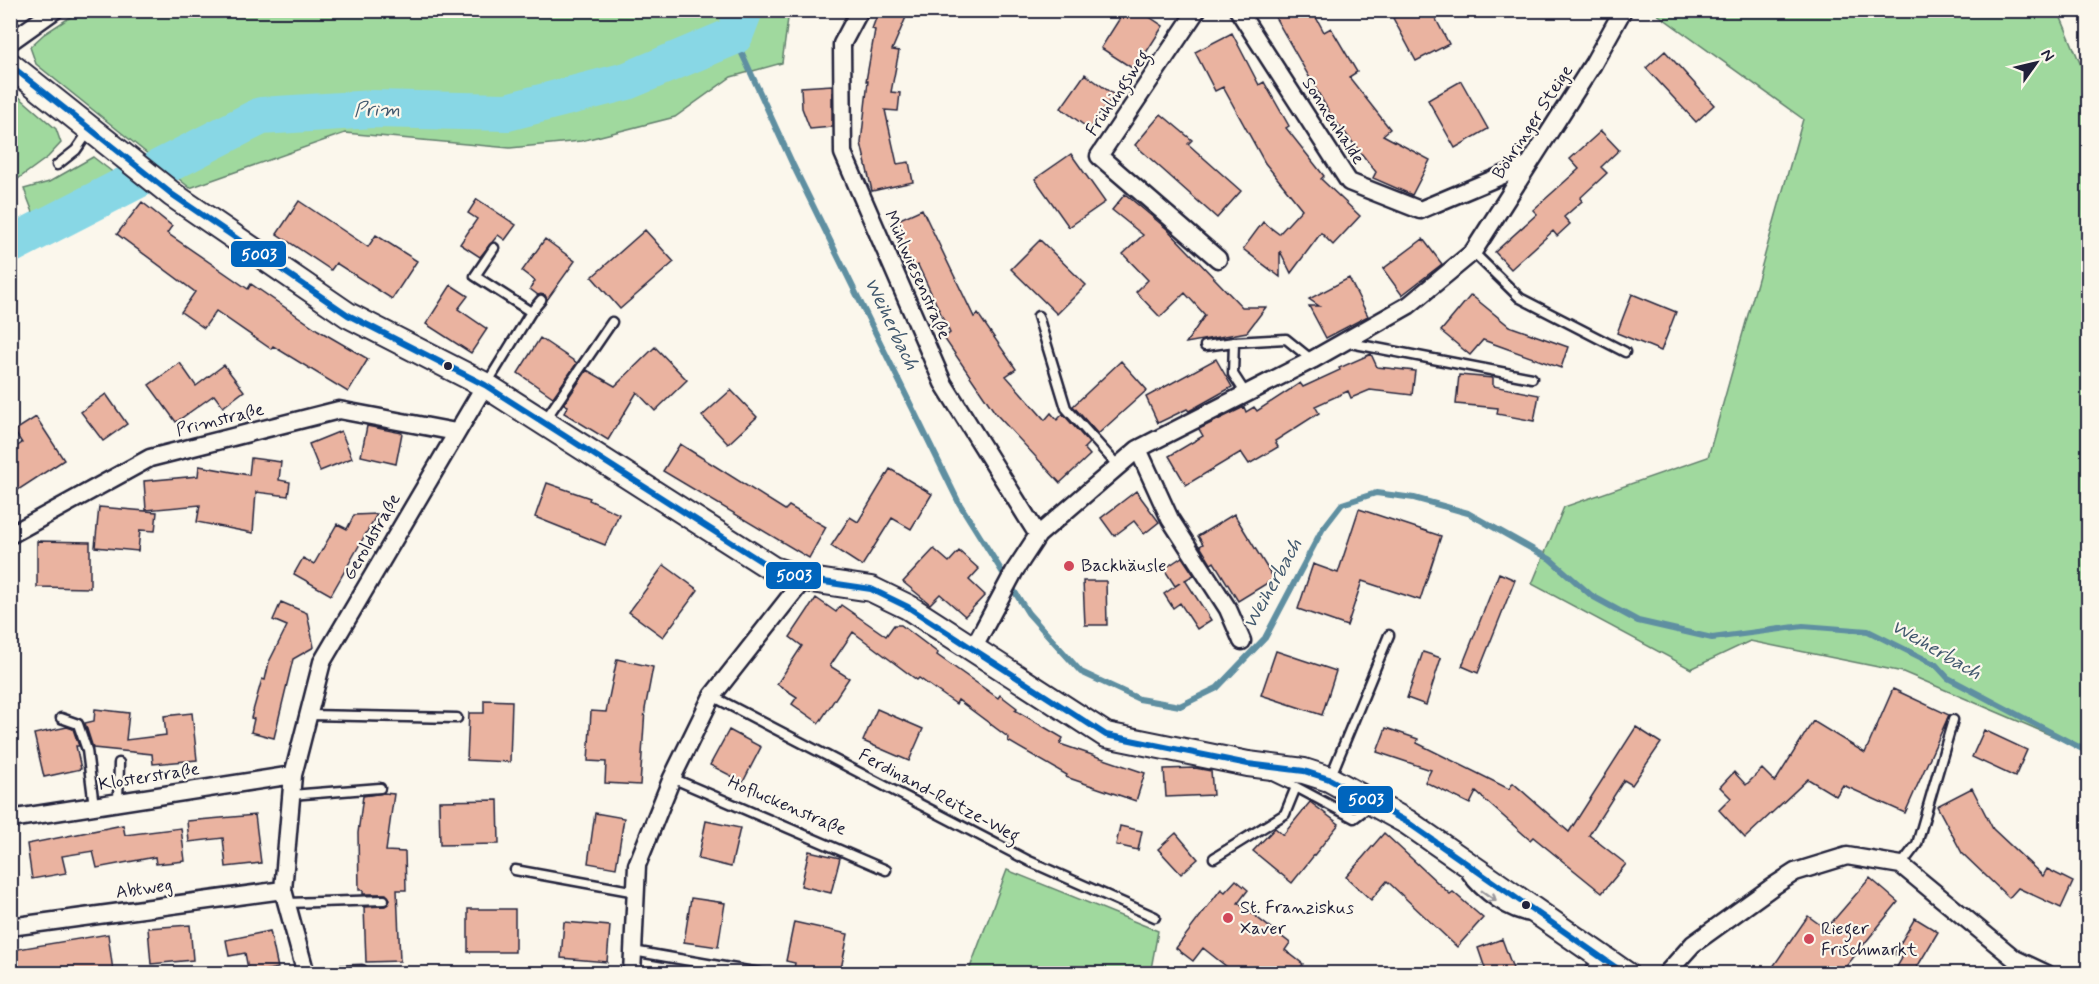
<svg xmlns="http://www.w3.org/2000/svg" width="2099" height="984" viewBox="0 0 2099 984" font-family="Mynerve,sans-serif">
	<rect width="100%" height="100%" fill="#fbf7ec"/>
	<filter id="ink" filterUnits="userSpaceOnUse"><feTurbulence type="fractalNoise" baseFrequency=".0167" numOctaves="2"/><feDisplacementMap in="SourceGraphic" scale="12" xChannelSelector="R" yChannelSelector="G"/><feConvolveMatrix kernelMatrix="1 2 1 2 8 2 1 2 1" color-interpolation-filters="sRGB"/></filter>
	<g filter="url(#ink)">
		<path fill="#a0d99e" stroke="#617e6c" stroke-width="1.5" d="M80,11V10L789,11L782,63L731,77L675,117L581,141L510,148L345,133L190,188L36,64L30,47L44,34Z
			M1653,11H2068L2059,13L2088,82V751L1903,672L1750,641L1691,669L1532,584L1564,507L1708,457L1803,119Z
			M10,89L56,129L61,143L48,157L11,184Z
			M93,157L119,177L76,198L66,207L56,204L34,215L24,189L49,182Z
			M1007,870L1158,931L1151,969L1160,973H968Z"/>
		<path fill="#88d7e5" stroke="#5f8fa1" stroke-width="1.5" d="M119,177L138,191L66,223L71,230L11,261V227L56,204L66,207L76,198Z"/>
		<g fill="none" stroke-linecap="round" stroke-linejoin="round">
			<path stroke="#5f8fa1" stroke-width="6" d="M734,36L793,165L959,503L1028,613L1081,672L1139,699L1180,706L1217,688L1265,638L1322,530L1342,504L1376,493L1414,498L1468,513L1550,559L1592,596L1638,621L1712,638L1803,626L1868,631L1936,665L1948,678L2088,752"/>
			<path stroke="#88d7e5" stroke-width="38" d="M10,245L261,116L373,109L507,112L627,81L734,36L744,10"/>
		</g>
		<path fill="#eab3a0" stroke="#22223b" stroke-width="1.5" d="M879,10H909L892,50L899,51L891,92L900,93L898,111L885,110L897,164L909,162L913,182L872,191L861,143L868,81H866L875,30L872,29Z
			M1125,10H1139L1163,26L1135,70L1101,48Z
			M1271,10H1312L1324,32L1331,28L1357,72L1349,77L1390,129L1383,135L1430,160L1412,195L1373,178L1376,172L1331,115Z
			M1407,10H1431L1449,44L1416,61L1393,18Z
			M1232,33L1259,85L1264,82L1289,126L1286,128L1324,176L1321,179L1360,216L1333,245L1321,233L1291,273L1280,251V277L1243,249L1263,222L1279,234L1302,209L1265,163L1223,87L1215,91L1195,52Z
			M1665,51L1714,105L1696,122L1646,68Z
			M1085,74L1114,95L1089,129L1061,108Z
			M1461,81L1488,129L1455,148L1428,100Z
			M832,85V127L810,129L802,108L801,87Z
			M1161,114L1192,140L1188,144L1241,191L1217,218L1135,145Z
			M1601,131L1619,150L1601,167L1607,173L1580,198L1582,201L1564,217L1570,224L1557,236L1553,231L1511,269L1495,252L1537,214L1533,210L1579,169L1570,159Z
			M1071,154L1105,202L1069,227L1035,179Z
			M1125,194L1167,229L1242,307H1266L1247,332L1186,343L1205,315L1185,293L1160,317L1136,292L1148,280L1123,254L1143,235L1112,210Z
			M477,199L516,225L505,240L498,235L480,257L460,244L477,219L468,213Z
			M299,201L368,247L376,235L417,261L392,299L336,263L331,270L277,234Z
			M142,202L172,226L167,233L248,289L251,284L318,330L368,359L348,392L273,346L271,349L216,311L204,328L181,312L195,292L117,234Z
			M922,209L974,317L978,314L1016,369L1006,376L1045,420L1051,413L1057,420L1063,414L1089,443L1084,448L1090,455L1060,483L996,414L944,338L950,333L918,265L913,268L891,223Z
			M645,230L674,262L620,309L592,277Z
			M545,239L575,261L547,300L545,295H538L530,289L535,281L522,271Z
			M1423,239L1442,264L1402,295L1383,269Z
			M1040,240L1086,285L1057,314L1011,269Z
			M1349,278L1368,316L1326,338L1309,306H1319L1309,299Z
			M451,285L468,296L458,309L487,329L471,353L426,324Z
			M1632,294L1676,312L1661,351L1617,333Z
			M1471,295L1509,326L1568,347L1561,368L1483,340L1470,355L1441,331Z
			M540,338L577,363L553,397L518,373Z
			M655,347L687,380L655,411L637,392L608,440L564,413L568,406L564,404L587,370L615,386Z
			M1371,354L1377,367L1415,371L1412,395L1370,390L1351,398L1348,391L1315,406L1319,413L1275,441L1278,447L1249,464L1241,452L1186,485L1169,456L1203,436L1199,429L1244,407L1246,412L1254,407L1257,411L1300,383L1303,387L1340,370L1339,368Z
			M1216,359L1232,387L1189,411L1187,409L1158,423L1146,397Z
			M1121,361L1147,390L1098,434L1073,406Z
			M180,363L196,386L224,365L244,391L223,407L214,395L176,422L149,385Z
			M1459,375L1493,378V386L1539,395L1534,421L1497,414L1498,408L1456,404Z
			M731,390L757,417L728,444L702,416Z
			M106,394L127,424L103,441L81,412Z
			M36,417L64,460L18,490L10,477V451L22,443L14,431Z
			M367,426L402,433L396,464L361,456Z
			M341,431L352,458L320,471L309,444Z
			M680,444L785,510L789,506L826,527L809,558L663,471Z
			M251,458L281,462L279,480L290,482L288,496L256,492L253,533L197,522L200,505L146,510L144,481L198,476L199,466L249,475Z
			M890,469L932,494L911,529L892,518L862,566L831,546L850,517L858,522Z
			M547,483L590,498L589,500L619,514L605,545L535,517Z
			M1136,491L1159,522L1144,534L1134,521L1114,536L1101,518Z
			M99,507L157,512L155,531L140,530L138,551L95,547Z
			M1359,509L1441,536L1420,600L1362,581L1347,626L1298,609L1313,564L1338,573Z
			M377,514L331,595L294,574L303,558L314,564L337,524L347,529L354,515Z
			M1234,514L1274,579L1238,601L1214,562L1211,564L1200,546L1203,544L1198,536Z
			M37,541L90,542V588L37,587Z
			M934,549L949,562L959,551L979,569L969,580L985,595L965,616L940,594L930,604L903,582Z
			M1182,557L1194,575L1185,580L1211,620L1197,629L1180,603L1173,608L1164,594L1180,583L1175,586L1164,569Z
			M664,565L698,590L663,637L629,612Z
			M1499,573L1515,580L1478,673L1462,666Z
			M1083,581H1106L1107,625H1085Z
			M816,598L836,612L841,605L886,636L894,625H901L938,653L937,655L998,698L1000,695L1017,708L1015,710L1063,738L1060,744L1145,773L1136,801L1066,777L1067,775L1008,741L1009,738L958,700L956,704L919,678L917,680L853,632L830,666L849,678L819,723L792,704L797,697L777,684L802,646L790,637Z
			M281,602L307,613L314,647L293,659L274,738L251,732L254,719L251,718L262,679L265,680L269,662L287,626L273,620Z
			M1276,651L1336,671L1322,715L1261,695Z
			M1423,652L1441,658L1426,705L1407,698Z
			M617,659L653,667L645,709L640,785L605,783L606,762L588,761L591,711L606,712Z
			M1893,689L1949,715L1905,813L1843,785L1836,796L1808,779L1745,838L1719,810L1731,798L1720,787L1734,772L1746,785L1762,769L1775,782L1813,721L1865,753Z
			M484,700L512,701L510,762L467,760L469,713H484Z
			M95,709L129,713L126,740L166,735L164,716L192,713L197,760L153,764L152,754L93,748L85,723L94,721Z
			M877,709L923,729L909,761L863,741Z
			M67,727L73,729L79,746H76L81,769L44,777L34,734Z
			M1636,727L1661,743L1632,785L1624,780L1589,835L1626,864L1602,893L1533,837L1530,840L1476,792L1470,804L1425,782L1431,770L1377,752L1386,728L1418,739L1417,743L1509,789L1513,783L1569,832Z
			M729,730L761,747L743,782L710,765Z
			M1984,730L2027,750L2015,777L1972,757Z
			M1195,768L1211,771L1213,795L1166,797L1164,769Z
			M1972,788L1993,829L2043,876L2047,869L2073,882L2061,908L2018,888L2009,898L1962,853L1937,806Z
			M384,793L394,794L386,851L405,852L406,890H397L400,961L366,962L364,907L385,906L390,899L386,894H363V890H359L358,833L363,796Z
			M498,800L499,844L440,845L439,801Z
			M1310,802L1339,824L1292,883L1253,851L1275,828L1283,835Z
			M595,813L624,818L616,868L588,863Z
			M255,815L261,863L226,867L223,838L189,842L187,821Z
			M706,821L740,828L731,867L698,859Z
			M123,825L125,835L181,828L185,861L156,864L155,857L97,868L93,851L62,856L66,873L32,879L27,844Z
			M1120,826L1142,831L1138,850L1116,845Z
			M1176,833L1198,859L1181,874L1158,849Z
			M1384,833L1450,894L1453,892L1483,918L1457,947L1387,881L1371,900L1346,877Z
			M809,851L840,858L831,893L801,886Z
			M1870,878L1898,902L1840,974H1768L1808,916L1826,929Z
			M1236,880L1248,890L1238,903L1290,943L1285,950L1303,964L1296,974H1236L1203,948L1193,961L1176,948L1221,889L1225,892Z
			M691,898L725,903L718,947L684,942Z
			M468,909H515V952H468Z
			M1915,918L1938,932L1913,974H1893L1902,958L1894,954Z
			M564,922L610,926L607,962L561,958Z
			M794,922L848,934L840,974H793L795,963L786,961Z
			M190,925L193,960L151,964L148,928Z
			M270,931L278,968L249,974L245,953L229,956L226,940Z
			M108,934L113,971L92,974H16L12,950Z
			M1502,939L1515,974H1487L1478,948Z"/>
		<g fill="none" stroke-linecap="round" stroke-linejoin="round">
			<g stroke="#22223b" stroke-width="13">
				<path id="lane" d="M57,165L76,150L89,131
					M1473,252L1520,298L1625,352
					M531,312L541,300
					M1038,316L1066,408L1118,466
					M1345,342L1532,378
					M1205,346L1234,342
					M486,385L531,312L475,276L494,248
					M1246,394L1233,374L1234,342L1286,339L1312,360
					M545,420L612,322
					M712,696L1029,861L1155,917
					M309,715L457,718
					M61,718L78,724L87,750L94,806
					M672,778L886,870
					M1330,778L1389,635
					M1296,787L1354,818L1370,806
					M291,795L380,788
					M118,802L119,763
					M1214,858L1285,814L1296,787L1273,776
					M1901,865L1917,844L1953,720
					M515,870L636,892
					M1467,875C1480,894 1509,915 1532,917
					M287,903L384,900
					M633,951L765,974
					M306,972L362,970"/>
			</g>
			<g stroke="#22223b" stroke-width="21">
				<path id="street" d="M860,10L842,44L843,153L943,383L1038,535
					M1197,10L1099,156L1218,259
					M1238,10L1349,182L1420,210L1527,165
					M10,42L55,10
					M1138,449L1170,519L1228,609L1242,641
					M10,535L150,458L339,410L456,432
					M973,649L1015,570L1038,535L1138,449L1312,360L1409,305L1473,252L1593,64L1623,10
					M10,819L293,775
					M10,927L283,890
					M306,974L283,890L293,775L322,662L485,385
					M632,974L637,865L672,778L712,696L804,579
					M1593,974L1605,959
					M1666,974L1693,944L1772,887L1795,872L1847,856L1901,865L2015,959L2047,974"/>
			</g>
			<g stroke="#22223b" stroke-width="28">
				<path id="secondary" d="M10,65L173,195L348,315L485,385L773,569L804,579L871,589L908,607L1106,735L1248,764L1304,771L1329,779L1407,822L1626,974"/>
			</g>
			<use href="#lane" stroke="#fbf7ec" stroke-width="8"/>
			<use href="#street" stroke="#fbf7ec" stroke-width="16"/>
			<use href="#secondary" stroke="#fbf7ec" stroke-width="24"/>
			<g stroke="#fbf7ec" stroke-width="10">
				<path id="bus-1" d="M10,65L173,195L348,315L485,385L773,569L804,579L871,589L908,607L1106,735L1248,764L1304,771L1329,779L1407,822L1625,974"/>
			</g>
			<use href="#bus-1" stroke="#0065bd" stroke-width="6"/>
		</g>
		<defs><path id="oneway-shaft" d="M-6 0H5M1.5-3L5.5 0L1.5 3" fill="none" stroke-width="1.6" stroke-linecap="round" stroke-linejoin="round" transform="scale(1.5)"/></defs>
		<use stroke="#99979c" href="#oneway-shaft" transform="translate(1489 896) rotate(35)"/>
	</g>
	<g fill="#22223b" stroke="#fbf7ec" stroke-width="2">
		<circle cx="448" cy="366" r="5"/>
		<circle cx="1526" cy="905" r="5"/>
	</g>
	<g fill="#d1495b" stroke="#fbf7ec" stroke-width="2">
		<circle cx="1069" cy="566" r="6"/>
		<circle cx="1228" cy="918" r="6"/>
		<circle cx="1809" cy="939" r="6"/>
	</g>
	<g text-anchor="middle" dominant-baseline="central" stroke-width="4.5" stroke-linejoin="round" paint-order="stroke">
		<g font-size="18" fill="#22223b" stroke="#fbf7ec">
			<text transform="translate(1118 93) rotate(-56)">Frühlingsweg</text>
			<text transform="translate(1333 121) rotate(57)">Sonnenhalde</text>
			<text transform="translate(1533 122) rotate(-57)">Böhringer Steige</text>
			<text transform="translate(917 275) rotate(66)">Mühlwiesenstraße</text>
			<text transform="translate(220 420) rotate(-14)">Primstraße</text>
			<text transform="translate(372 537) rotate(-60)">Geroldstraße</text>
			<text transform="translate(149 777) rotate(-9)">Klosterstraße</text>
			<text transform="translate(939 796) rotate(28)">Ferdinand-Reitze-Weg</text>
			<text transform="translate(787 806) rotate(23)">Hofluckenstraße</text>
			<text transform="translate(144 889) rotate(-8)">Abtweg</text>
		</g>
		<g font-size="18" fill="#22223b" stroke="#fbf7ec" text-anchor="start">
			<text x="1081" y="566">Backhäusle</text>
			<text x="1240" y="908">St. Franziskus<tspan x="1240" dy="21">Xaver</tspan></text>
			<text x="1821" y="929">Rieger<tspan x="1821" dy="21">Frischmarkt</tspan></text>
		</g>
		<g font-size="20" font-style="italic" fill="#41586e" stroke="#fbf7ec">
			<text transform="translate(377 110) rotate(-1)">Prim</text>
			<text transform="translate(891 324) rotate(64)">Weiherbach</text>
			<text transform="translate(1273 584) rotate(-61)">Weiherbach</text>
			<text transform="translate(1936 650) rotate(30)">Weiherbach</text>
		</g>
	</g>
	<g stroke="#fbf7ec" stroke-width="2">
		<rect x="230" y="240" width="57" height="28" rx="6" fill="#0065bd"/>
		<rect x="765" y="561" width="57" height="29" rx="6" fill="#0065bd"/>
		<rect x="1337" y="785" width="57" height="29" rx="6" fill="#0065bd"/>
	</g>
	<g font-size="16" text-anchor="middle" font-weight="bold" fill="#fff">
		<text x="259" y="260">5003</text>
		<text x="794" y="581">5003</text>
		<text x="1366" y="805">5003</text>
	</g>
	<rect width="2099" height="984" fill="none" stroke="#fbf7ec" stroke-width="36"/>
	<rect x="18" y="18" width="2063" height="948" fill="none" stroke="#22223b" stroke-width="2" filter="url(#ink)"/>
	<g transform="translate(2036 63) rotate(56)" stroke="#fbf7ec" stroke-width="4.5" paint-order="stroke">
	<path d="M0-4.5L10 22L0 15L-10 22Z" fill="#22223b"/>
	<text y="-9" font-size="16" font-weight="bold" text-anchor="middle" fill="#22223b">N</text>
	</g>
</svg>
